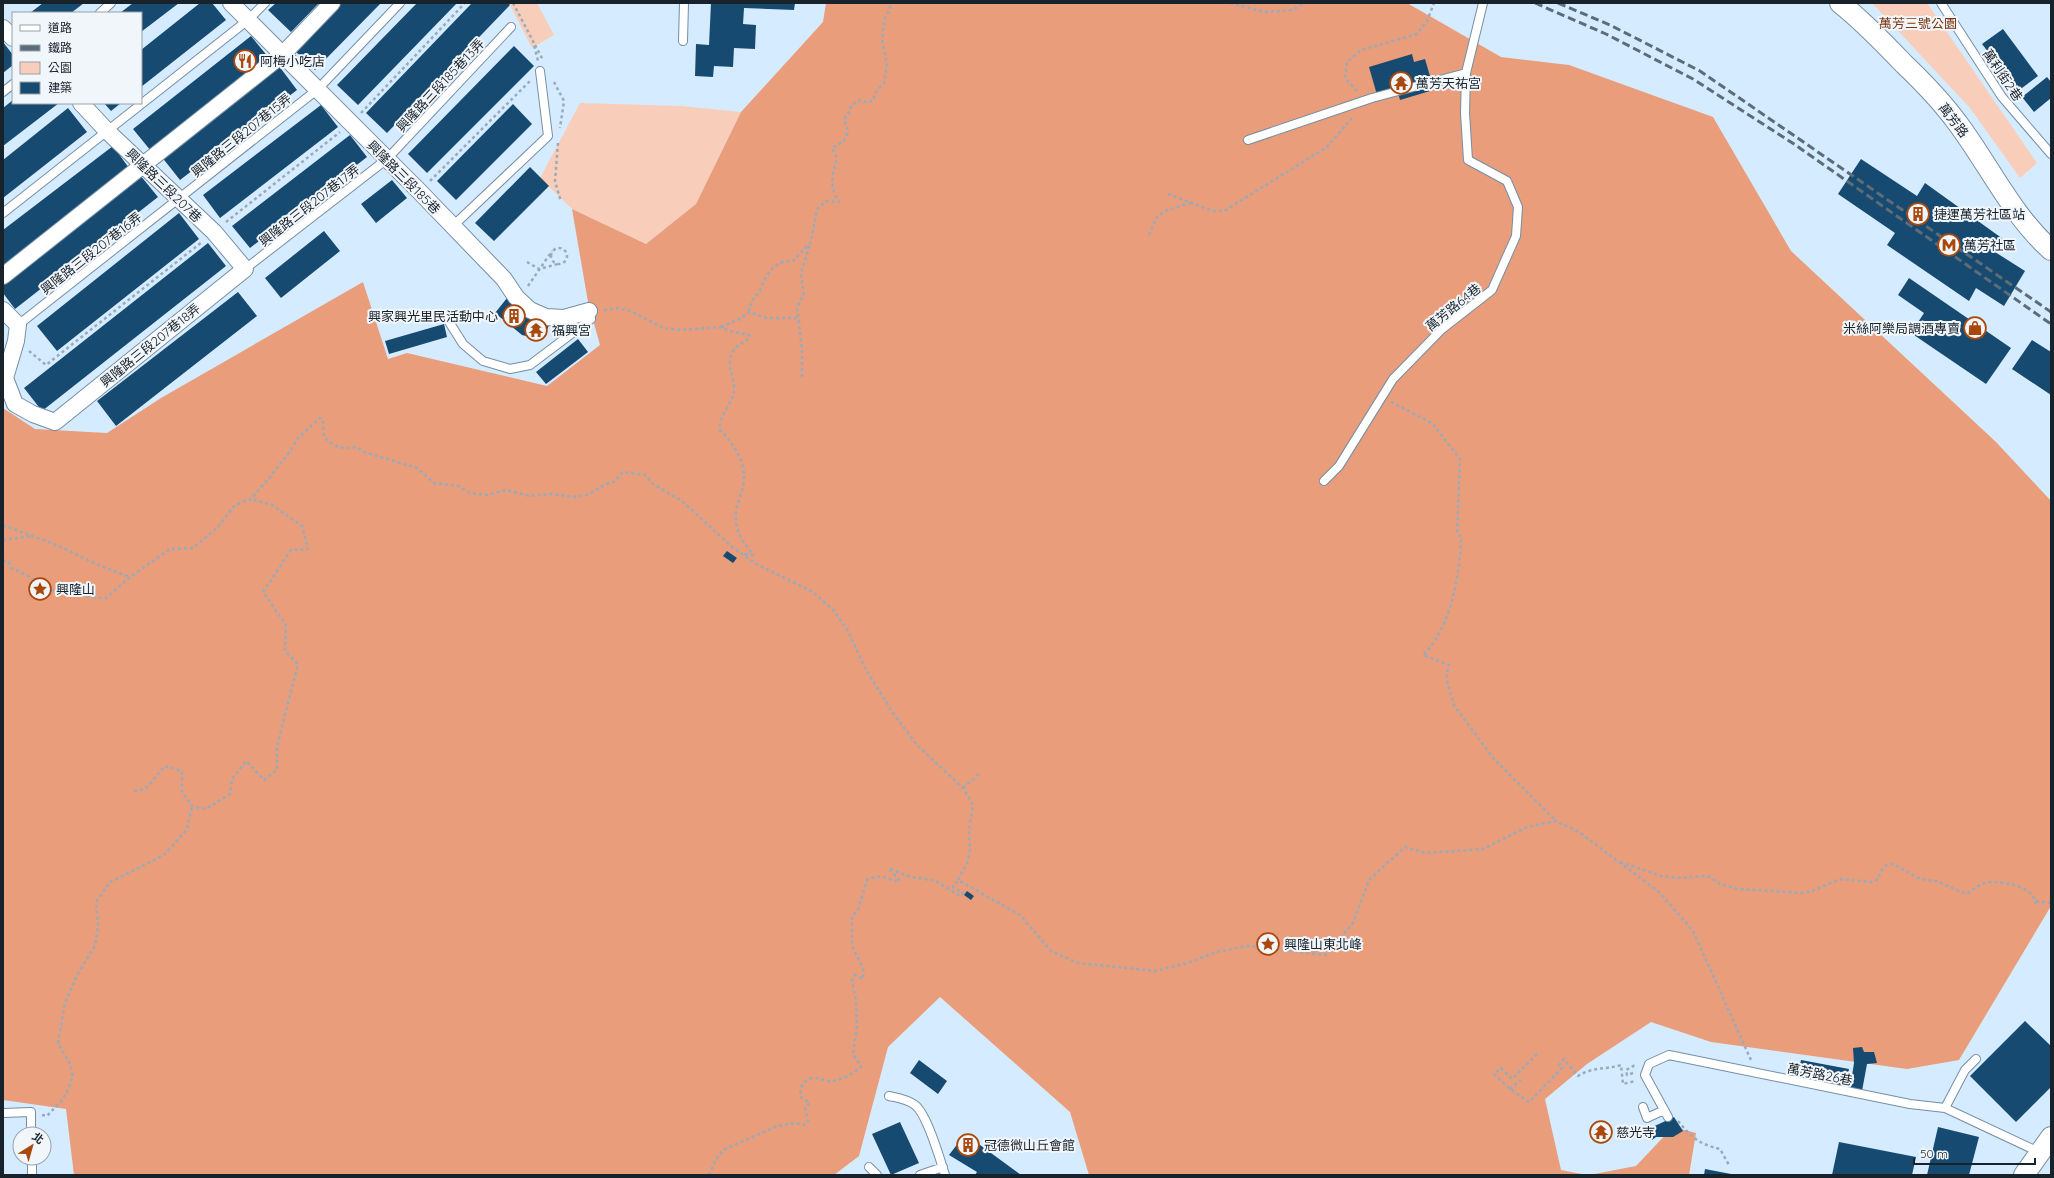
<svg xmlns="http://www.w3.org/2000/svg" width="2054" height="1178" viewBox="0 0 2054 1178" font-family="Quicksand,'Noto Sans TC',sans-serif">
	<rect width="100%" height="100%" fill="#d5ebff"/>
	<path fill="#f8cebb" d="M509,3H537L554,35L532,48Z
		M1872,3H1927L2037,163L2020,178L1970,108Z
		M580,103L681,106L741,112L696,204L646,244L572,209L540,178Z"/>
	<path fill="#ea9d7a" d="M826,3H1407L1501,57L1569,65L1713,117L1791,251L1996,442L2051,501V906L1959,1060L1907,1069L1711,1042L1651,1022L1587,1064L1545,1099L1561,1170L1587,1175H1089L1070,1112L940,997L888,1047L859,1156L834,1175H74L66,1109L3,1100V408L35,429L107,433L161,398L363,282L388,359L407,353L547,386L600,345L588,302L572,209L646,244L696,204L741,112L823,22Z
		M1673,1127L1696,1133L1689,1175H1589L1636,1166Z"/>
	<path fill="#174a70" d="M43,3H84L71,13H30Z
		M133,3H179L141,32V13H120Z
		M200,3H212L226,20L141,87V50Z
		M276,3H319L291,32L268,10Z
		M339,3H381L315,70L293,49Z
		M417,3H457L358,105L337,85Z
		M472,3H508L510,5L387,133L366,113Z
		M711,3H795L794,10L744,8L743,24L756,25L755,49L734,48L733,67L714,66L713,77L695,76L696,44L709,45Z
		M2003,29L2038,76L2018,91L1982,44Z
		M251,36L269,58L151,151L133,129Z
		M3,42L13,55V65L3,73Z
		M514,46L534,66L427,173L408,154Z
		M1412,54L1414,62L1425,59L1430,76L1426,77L1430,91L1400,100L1397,89L1377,95L1369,67Z
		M279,66L297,90L180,180L161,156Z
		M2047,77L2051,82V98L2034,112L2022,97Z
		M13,100V103H59L3,146V108Z
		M104,103H121L111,111Z
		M513,104L532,124L456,200L437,181Z
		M321,105L338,127L220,218L203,195Z
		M68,108L87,132L3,198V160Z
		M350,135L367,157L250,248L232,226Z
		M113,146L129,168L3,266V230Z
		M1861,159L1917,196L1925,183L2003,239L1995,252L2025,271L2004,306L1976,288L1969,301L1887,245L1895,233L1838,194Z
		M530,167L549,186L494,241L475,223Z
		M140,175L158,197L15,309L3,293V283Z
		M392,180L407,198L376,223L361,204Z
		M179,213L199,239L57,351L37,326Z
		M324,231L340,251L281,298L265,278Z
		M208,243L226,266L42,411L24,388Z
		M1909,278L2011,348L1986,384L1911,333L1924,313L1898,295Z
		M238,292L257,316L116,426L97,401Z
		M507,298L519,308L554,315L542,340L522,335L495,313Z
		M444,324L447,337L389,354L385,341Z
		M578,339L588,352L546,384L536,372Z
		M2032,340L2051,352V395L2012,369Z
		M727,551L737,558L733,563L723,556Z
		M967,891L974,896L971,900L964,895Z
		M2025,1021L2051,1046V1087L2016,1122L1970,1076Z
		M1862,1047L1864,1052H1874L1877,1063L1867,1064L1862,1091L1850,1089L1854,1063L1853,1048Z
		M919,1060L947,1081L938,1094L910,1073Z
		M1801,1060L1849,1069L1845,1089L1797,1079Z
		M1674,1117L1683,1131L1673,1137H1656L1652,1140L1646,1130Z
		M900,1122L919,1163L891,1175L872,1134Z
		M1938,1127L1979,1137L1969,1175H1927Z
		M965,1134L1021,1175H975L977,1172L949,1155Z
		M1839,1142L1916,1157L1912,1175H1832Z
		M1705,1169L1731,1174L1730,1175H1704Z"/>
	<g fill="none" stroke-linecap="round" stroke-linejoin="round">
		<g stroke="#758ea5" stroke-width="10">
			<path id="service" d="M1941,3L2002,97L2051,154
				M100,13L111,3
				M683,41L684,3
				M3,92L13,84
				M1248,140L1372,98L1466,73
				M3,213L248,20L265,3
				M453,226L548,136L540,71
				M245,269L387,159L511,27
				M446,317L463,344L483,361L510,369L530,365L591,319L589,311
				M18,325L318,89L400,3
				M1324,481L1339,466L1393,379L1442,329L1492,290L1516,236L1518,207L1507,181L1468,160L1465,113L1466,73L1483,3
				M889,1096C898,1098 907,1099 915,1105C927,1114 940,1159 945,1175
				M1643,1107L1647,1118L1664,1110
				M1945,1108L1965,1070L1976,1059
				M3,1113L31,1112V1134
				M1668,1117L1645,1075L1649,1064L1669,1055L1910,1104L1945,1108L2039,1152
				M32,1158V1175
				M869,1167L877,1175
				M920,1175L943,1167"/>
		</g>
		<g stroke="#758ea5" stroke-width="18">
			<path id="minor" d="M231,3L419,191L504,279L516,297L530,310L546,317L564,318L589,311
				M3,28L13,38
				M3,276L283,54L332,3
				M3,310L18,325L16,341L5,378L15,404L33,414L55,422L245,269L214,232L107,131L81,103"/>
		</g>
		<g stroke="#758ea5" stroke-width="22">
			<path id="tertiary" d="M1840,3C1863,21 1884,43 1904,64C1924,83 1943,103 1959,125C1990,167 2012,215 2051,250
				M2024,1175L2051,1137"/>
		</g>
		<path stroke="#98abbb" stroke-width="2.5" stroke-dasharray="3 3" stroke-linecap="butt" d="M513,3L533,41L538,61
			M1230,3L1265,12L1293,10L1303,3
			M535,45L543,60
			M554,82L564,101L560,128
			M1357,91L1345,78L1347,62L1361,50L1417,34L1427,21L1434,3
			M361,113L465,3
			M558,143L555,181L561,202
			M430,181L530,81
			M1168,194L1213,211H1224L1327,147L1352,118
			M226,222L340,132
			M1149,235L1157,217L1165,211L1190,203
			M551 256a8 8 0 1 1 16 0a8 8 0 1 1-16 0Z
			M527,262L539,269L558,264
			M528,286L552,251
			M604,310L618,308L631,311L663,328L681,330L721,327L729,331L749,335L750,337C745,343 737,344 733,351C725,364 735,377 734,390C733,405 718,415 720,430C736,446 749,467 742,490C739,501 734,511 736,523C738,536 746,545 753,555L743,554
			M749,312C750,302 753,300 759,292C761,289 762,284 764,281C770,269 780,259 793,261L811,242L817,209L826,201L839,202C829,185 832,177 837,158L832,148L844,141L848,131L844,119L850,111L851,105L860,100L864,102L873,101L875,93L884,83L887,65L882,39L885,17L889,11L891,3
			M721,327L740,319L749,312L767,318H797
			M29,351L46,365L202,242
			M802,377V350L797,307L804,295L801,273L810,244
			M1391,402L1432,423L1460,459L1457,533L1461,537C1460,574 1451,628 1423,655L1449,665L1446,678L1454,705L1493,758L1556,821
			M3,525L59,546L98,565L130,577
			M3,540L32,536
			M3,560L9,562L11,568C25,573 34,579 44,590C65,590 84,597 106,598L130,577L170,549L193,548L217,528L235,505L251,499L265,483L291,450L298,438L320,418L323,420L324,437C334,447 343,450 356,447L364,452L417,468L434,483L458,486L470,493L487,495L506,490L530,496L552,494L573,497L587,495L606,484L614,482L623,472L645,475L653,484L682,501L731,546L756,564L813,592L834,611L848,631L865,668L893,713L916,744L963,788L973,805L969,830L970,850L967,863L958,880L1020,915L1051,951L1078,963L1154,971L1188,963L1216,952L1248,946L1326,955L1353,923L1369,880L1405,847L1426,853L1483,849L1527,827L1556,821L1579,832L1659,892L1693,931L1751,1060
			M963,788L979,774
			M134,791L145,789L165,766L182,771V792L192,806L206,809L230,794L232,779L246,761L264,780L277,770V746L298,664L285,651L286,625L263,592L291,550L308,549L302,526L272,505L251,499
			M1620,862L1661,876L1678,878L1704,876L1710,877L1720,884L1738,889L1802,893L1810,892L1840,879L1873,882L1878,879L1881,871L1886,865L1893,864L1920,879L1936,881L1966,894C1973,891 1978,884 1985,883C2001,880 2034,885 2036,905
			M2036,901L2051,903
			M1537,1054L1512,1079L1501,1068L1494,1074L1510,1089L1529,1102L1562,1068L1559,1065L1564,1059L1578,1076C1594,1066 1605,1070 1621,1065L1623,1084L1635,1081
			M1633,1073L1627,1075L1626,1070L1637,1064
			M1510,1089L1521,1080
			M42,1115L47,1116L62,1100L68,1090L73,1076L70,1064L58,1043L65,1003L77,975L95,946L98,926L96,902L110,882L164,855L187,829L192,806
			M1678,1121C1692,1138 1699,1144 1720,1149L1729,1165
			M709,1175L715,1161L723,1150L777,1126L795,1123L804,1125L808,1121L805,1108L810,1103L801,1097C799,1087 804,1078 815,1078C821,1078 827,1082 833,1081C844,1079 852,1074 861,1067L853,1054L857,1026L856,1001L852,981L855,975L863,979V968L852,946V917L858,910L867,880C882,872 888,881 900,881L889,868L907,876L936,881L960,896L963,893L953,887L958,880"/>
		<use href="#service" stroke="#fff" stroke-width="8"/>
		<use href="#minor" stroke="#fff" stroke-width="16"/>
		<use href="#tertiary" stroke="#fff" stroke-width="20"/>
		<path stroke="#5d6c79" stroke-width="3" stroke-dasharray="8 4" stroke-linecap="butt" d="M1535,3L1606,34L1693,79L1794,144L2051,324
			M1558,3L1610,25L1700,71L2051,312"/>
	</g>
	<defs>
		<g id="restaurant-ring" transform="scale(1.15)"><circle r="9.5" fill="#f1f6fb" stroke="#aa480c" stroke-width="1.5"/><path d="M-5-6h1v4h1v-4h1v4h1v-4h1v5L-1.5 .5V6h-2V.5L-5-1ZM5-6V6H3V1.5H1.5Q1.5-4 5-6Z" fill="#aa480c"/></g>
		<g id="temple-ring" transform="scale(1.15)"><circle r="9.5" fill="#f1f6fb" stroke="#aa480c" stroke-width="1.5"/><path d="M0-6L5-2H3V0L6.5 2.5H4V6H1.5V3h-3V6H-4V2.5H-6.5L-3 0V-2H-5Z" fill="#aa480c"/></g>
		<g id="building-ring" transform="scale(1.15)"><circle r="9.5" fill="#f1f6fb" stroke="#aa480c" stroke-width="1.5"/><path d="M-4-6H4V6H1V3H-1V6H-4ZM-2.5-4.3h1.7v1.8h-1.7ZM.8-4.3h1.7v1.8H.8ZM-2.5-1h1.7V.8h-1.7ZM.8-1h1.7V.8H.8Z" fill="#aa480c"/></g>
		<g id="metro-ring" transform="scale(1.15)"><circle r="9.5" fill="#f1f6fb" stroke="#aa480c" stroke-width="1.5"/><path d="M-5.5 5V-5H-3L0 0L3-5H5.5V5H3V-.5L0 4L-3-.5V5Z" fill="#aa480c"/></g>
		<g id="shop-ring" transform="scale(1.15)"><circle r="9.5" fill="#f1f6fb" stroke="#aa480c" stroke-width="1.5"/><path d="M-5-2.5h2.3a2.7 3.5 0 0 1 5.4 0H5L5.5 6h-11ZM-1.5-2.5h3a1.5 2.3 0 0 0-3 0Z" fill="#aa480c"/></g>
		<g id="sight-ring" transform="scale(1.15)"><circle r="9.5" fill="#f1f6fb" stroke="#aa480c" stroke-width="1.5"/><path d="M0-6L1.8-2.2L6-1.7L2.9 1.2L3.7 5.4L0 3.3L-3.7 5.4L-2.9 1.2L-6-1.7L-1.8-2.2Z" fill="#aa480c"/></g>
	</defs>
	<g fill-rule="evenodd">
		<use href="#restaurant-ring" x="245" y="61"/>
		<use href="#temple-ring" x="1401" y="83"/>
		<use href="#building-ring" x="1918" y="214"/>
		<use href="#metro-ring" x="1949" y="245"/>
		<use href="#building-ring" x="514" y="316"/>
		<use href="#shop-ring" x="1975" y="328"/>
		<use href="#temple-ring" x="536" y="330"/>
		<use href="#sight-ring" x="40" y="589"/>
		<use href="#sight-ring" x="1268" y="944"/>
		<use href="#temple-ring" x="1601" y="1132"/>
		<use href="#building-ring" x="968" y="1145"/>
	</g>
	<g text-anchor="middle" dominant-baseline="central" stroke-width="4" stroke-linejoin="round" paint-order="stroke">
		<g font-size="13" fill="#7c3612" stroke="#f1f6fb">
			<text x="1918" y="23">萬芳三號公園</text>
		</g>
		<g font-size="13" fill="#18222b" stroke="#f1f6fb" text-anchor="start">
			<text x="260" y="61">阿梅小吃店</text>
			<text x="1416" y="83">萬芳天祐宮</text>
			<text x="1934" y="214">捷運萬芳社區站</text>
			<text x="1964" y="245">萬芳社區</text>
			<text x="498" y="316" text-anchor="end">興家興光里民活動中心</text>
			<text x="1960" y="328" text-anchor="end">米絲阿樂局調酒專賣</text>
			<text x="552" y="330">福興宮</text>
			<text x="56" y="589">興隆山</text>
			<text x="1284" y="944">興隆山東北峰</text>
			<text x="1616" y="1132">慈光寺</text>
			<text x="984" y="1145">冠德微山丘會館</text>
		</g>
		<g font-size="13" fill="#18222b" stroke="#f1f6fb">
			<text transform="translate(2003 75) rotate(56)">萬利街2巷</text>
			<text transform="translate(440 85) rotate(-47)">興隆路三段185巷13弄</text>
			<text transform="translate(1954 120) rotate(52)">萬芳路</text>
			<text transform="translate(241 135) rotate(-39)">興隆路三段207巷15弄</text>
			<text transform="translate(404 177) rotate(45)">興隆路三段185巷</text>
			<text transform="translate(164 185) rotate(44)">興隆路三段207巷</text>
			<text transform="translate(309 205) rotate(-38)">興隆路三段207巷17弄</text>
			<text transform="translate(91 253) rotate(-38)">興隆路三段207巷16弄</text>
			<text transform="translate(1453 307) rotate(-39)">萬芳路64巷</text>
			<text transform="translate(150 345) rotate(-39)">興隆路三段207巷18弄</text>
			<text transform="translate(1820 1074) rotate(11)">萬芳路26巷</text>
		</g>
	</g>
	<rect width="2054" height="1178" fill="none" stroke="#18222b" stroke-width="8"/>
	<rect x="12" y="12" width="130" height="92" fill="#f1f6fb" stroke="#9aa1a8"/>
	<rect x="20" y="25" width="20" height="6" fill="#ffffff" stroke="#9aa1a8"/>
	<text x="48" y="32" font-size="12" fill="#18222b">道路</text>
	<rect x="20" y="45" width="20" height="6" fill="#5d6c79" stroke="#9aa1a8"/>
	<text x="48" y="52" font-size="12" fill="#18222b">鐵路</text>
	<rect x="20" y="62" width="20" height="12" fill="#f8cebb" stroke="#9aa1a8"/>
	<text x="48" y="72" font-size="12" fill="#18222b">公園</text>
	<rect x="20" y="82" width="20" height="12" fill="#174a70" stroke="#9aa1a8"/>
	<text x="48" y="92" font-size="12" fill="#18222b">建築</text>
	<g transform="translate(32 1146) rotate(37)"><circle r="19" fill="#f1f6fb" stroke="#9aa1a8"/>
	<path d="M0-3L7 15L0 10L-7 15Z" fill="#aa480c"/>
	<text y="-6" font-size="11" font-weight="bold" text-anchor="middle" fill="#18222b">北</text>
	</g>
	<path d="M1914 1158v6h121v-6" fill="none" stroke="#18222b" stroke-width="2"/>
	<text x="1920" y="1158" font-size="12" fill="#18222b" stroke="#f1f6fb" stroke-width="3" paint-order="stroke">50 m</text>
</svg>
